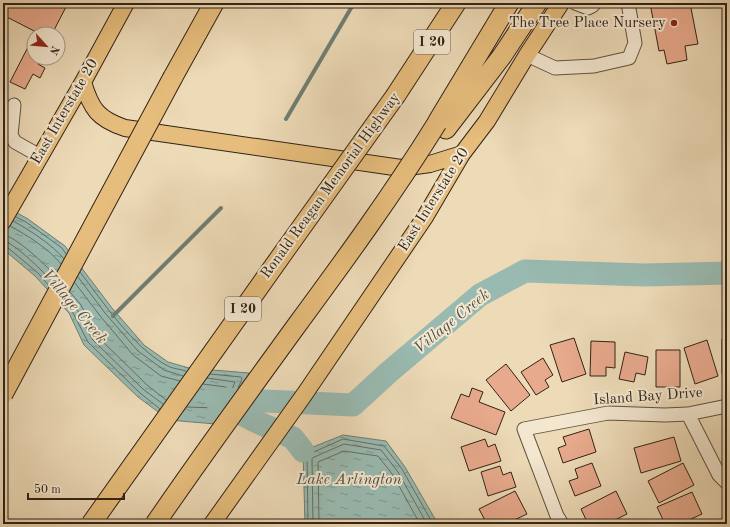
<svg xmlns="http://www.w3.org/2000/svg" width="730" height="527" viewBox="0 0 730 527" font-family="'Old Standard TT',serif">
	<defs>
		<pattern id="water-ripples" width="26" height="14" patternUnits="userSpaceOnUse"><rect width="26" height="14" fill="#99bab1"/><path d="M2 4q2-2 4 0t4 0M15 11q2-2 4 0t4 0" fill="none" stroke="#7d978f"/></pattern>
	</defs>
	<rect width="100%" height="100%" fill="#eddab7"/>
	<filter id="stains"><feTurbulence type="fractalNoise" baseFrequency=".005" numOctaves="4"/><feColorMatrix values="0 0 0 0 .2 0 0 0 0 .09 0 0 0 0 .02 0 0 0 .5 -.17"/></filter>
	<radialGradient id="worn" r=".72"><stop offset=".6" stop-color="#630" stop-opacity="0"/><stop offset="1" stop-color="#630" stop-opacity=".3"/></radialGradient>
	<path fill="url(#water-ripples)" stroke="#6f7e73" d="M3,205L28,219L65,246L112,308L144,345L168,362L189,368L249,373L227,425L169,420L138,397L84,345L69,313L35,276L3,249Z
		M343,435L386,441L405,467L438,524H305L303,451Z"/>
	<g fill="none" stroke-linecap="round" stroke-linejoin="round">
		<path stroke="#656e64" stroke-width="1" d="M16,217L26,222L62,248L66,254
			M13,221C28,229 53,245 64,259
			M10,226C27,235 49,249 61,264
			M3,235C16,236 45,265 55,275
			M3,241C14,242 43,272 52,281
			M3,247H7L38,273L49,286
			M80,272C103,302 133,347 166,365C172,369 180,369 186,371
			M78,277L105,313L138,351L164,370L183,376
			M75,283L101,317L133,355L161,376L180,381
			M70,292L81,305L97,336L147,385L166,400
			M67,297L77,309L92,339L144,390L163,404
			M64,302L72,311L88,342L140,393L160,409
			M210,374L241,377L242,379L238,388
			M207,378L235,382L225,407
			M187,407L218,408L226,387L203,384
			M308,524L307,455L343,439L384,446L402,469L433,524
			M313,524L312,458L344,444L381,450L398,472L427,524
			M319,524L318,462L344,451L378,456L393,475L420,524"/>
		<path stroke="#6f7e73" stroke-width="4" d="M286,119L354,3
			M113,316L221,208"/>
		<path stroke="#99bab1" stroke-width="23" d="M222,399L353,405L389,372L480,295L525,271L645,275L727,273
			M217,401L255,421L293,438L303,451"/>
	</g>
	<path fill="#e8aa8d" stroke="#312317" d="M4,3L14,4L68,3L52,34H40L3,15Z
		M650,3H690L698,44L685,46L687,60L667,64L664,50L659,51Z
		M28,47L34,50V58H41L38,64L45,68L40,78L33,74L25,89L10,82Z
		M574,338L586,374L562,382L550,345Z
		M722,339H727V374H722Z
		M707,340L718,376L695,384L684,348Z
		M591,341L615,342V368L606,367V376H590Z
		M656,350H680V387H656Z
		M625,352L648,357L645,375L636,373L634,382L619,379Z
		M543,358L553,375L545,380L549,387L536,395L521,372Z
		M506,364L530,395L511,411L486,380Z
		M472,388L483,392L479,402L505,412L496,435L451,418L461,394L469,397Z
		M589,429L596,452L563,463L558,448L566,445L563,437Z
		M674,437L681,461L641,473L634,448Z
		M485,439L488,447L495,444L501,461L469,471L461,447Z
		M592,463L601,486L575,496L569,481L578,478L575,469Z
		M683,463L694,485L659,503L648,481Z
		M500,466L503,475L511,472L516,487L488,496L481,472Z
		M515,491L527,514L506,524H487L479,509Z
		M616,491L627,514L607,524H588L581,509Z
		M692,492L702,514L680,524H665L657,507Z
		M528,519L531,524H516Z
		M701,520L704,524H696Z"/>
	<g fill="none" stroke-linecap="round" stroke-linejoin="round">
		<g stroke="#60513f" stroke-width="15">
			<path id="minor" d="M575,3L588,8L592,6L595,3
				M527,55L555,68L594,66L629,58L635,43L628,3
				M14,105L11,135L15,142L40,156
				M688,414L719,475L727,483
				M562,524L557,516L524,429L608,413L665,415L688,414L727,406"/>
		</g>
		<g stroke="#312317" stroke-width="18">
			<path id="major" d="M83,82C91,109 98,119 125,128L401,168L430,164L462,154
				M3,221L83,82L126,3
				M212,524L304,395L425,217L462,154L487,121L527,55L561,3"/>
		</g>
		<g stroke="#312317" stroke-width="21">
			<path id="highway" d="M173,77L214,3
				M396,95L456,3
				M438,121L509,3
				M446,129L502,56L537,3"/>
		</g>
		<use href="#minor" stroke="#f3e7d0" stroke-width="13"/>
		<use href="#major" stroke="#e6bd7c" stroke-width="16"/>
		<use href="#highway" stroke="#e6bd7c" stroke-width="19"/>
		<g stroke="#312317" stroke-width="21" stroke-linecap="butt">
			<path id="highway-bridge" d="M3,394L173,77
				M91,524L286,249L396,95
				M155,524C200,458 247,394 294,329C344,261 393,194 437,123"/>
		</g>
		<use href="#highway-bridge" stroke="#e6bd7c" stroke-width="19"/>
	</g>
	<circle fill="#8f2418" stroke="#f3e7d0" stroke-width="1.5" cx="674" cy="23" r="4"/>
	<g text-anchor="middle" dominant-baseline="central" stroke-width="4" stroke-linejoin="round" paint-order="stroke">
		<g fill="#f3e7d0" stroke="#6b5e4e" stroke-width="1">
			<rect x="414" y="30" width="36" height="24" rx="3"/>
			<rect x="225" y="297" width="36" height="24" rx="3"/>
		</g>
		<g font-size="14" font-weight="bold" fill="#312317">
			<text x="432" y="42">I 20</text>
			<text x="243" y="309">I 20</text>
		</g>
		<g font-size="15" fill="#312317" stroke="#f3e7d0" text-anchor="end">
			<text x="666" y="23">The Tree Place Nursery</text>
		</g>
		<g font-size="15" fill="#312317" stroke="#f3e7d0">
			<text transform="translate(65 112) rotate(-60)">East Interstate 20</text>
			<text transform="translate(331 186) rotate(-54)">Ronald Reagan Memorial Highway</text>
			<text transform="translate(434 200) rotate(-58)">East Interstate 20</text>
			<text transform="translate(648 397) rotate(-4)">Island Bay Drive</text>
		</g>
		<g font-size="16" font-style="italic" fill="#505045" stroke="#f3e7d0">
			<text transform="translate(74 307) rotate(50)">Village Creek</text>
			<text transform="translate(452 322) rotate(-39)">Village Creek</text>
			<text x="349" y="480">Lake Arlington</text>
		</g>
	</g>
	<rect width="730" height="527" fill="none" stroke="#eddab7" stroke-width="16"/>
	<rect x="4" y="4" width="722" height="519" fill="none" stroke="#312317" stroke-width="2"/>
	<rect x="8" y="8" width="714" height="511" fill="none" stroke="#312317"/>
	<g transform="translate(46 46) rotate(117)"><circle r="19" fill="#f3e7d0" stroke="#a59986"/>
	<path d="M0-3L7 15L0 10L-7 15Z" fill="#8f2418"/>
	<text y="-6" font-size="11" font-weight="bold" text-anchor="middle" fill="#312317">N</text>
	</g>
	<path d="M28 493v6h96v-6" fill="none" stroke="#312317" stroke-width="2"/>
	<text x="34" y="493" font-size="12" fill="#312317" stroke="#f3e7d0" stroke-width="3" paint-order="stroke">50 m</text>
	<rect width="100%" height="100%" filter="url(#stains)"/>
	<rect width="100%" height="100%" fill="url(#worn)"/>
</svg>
